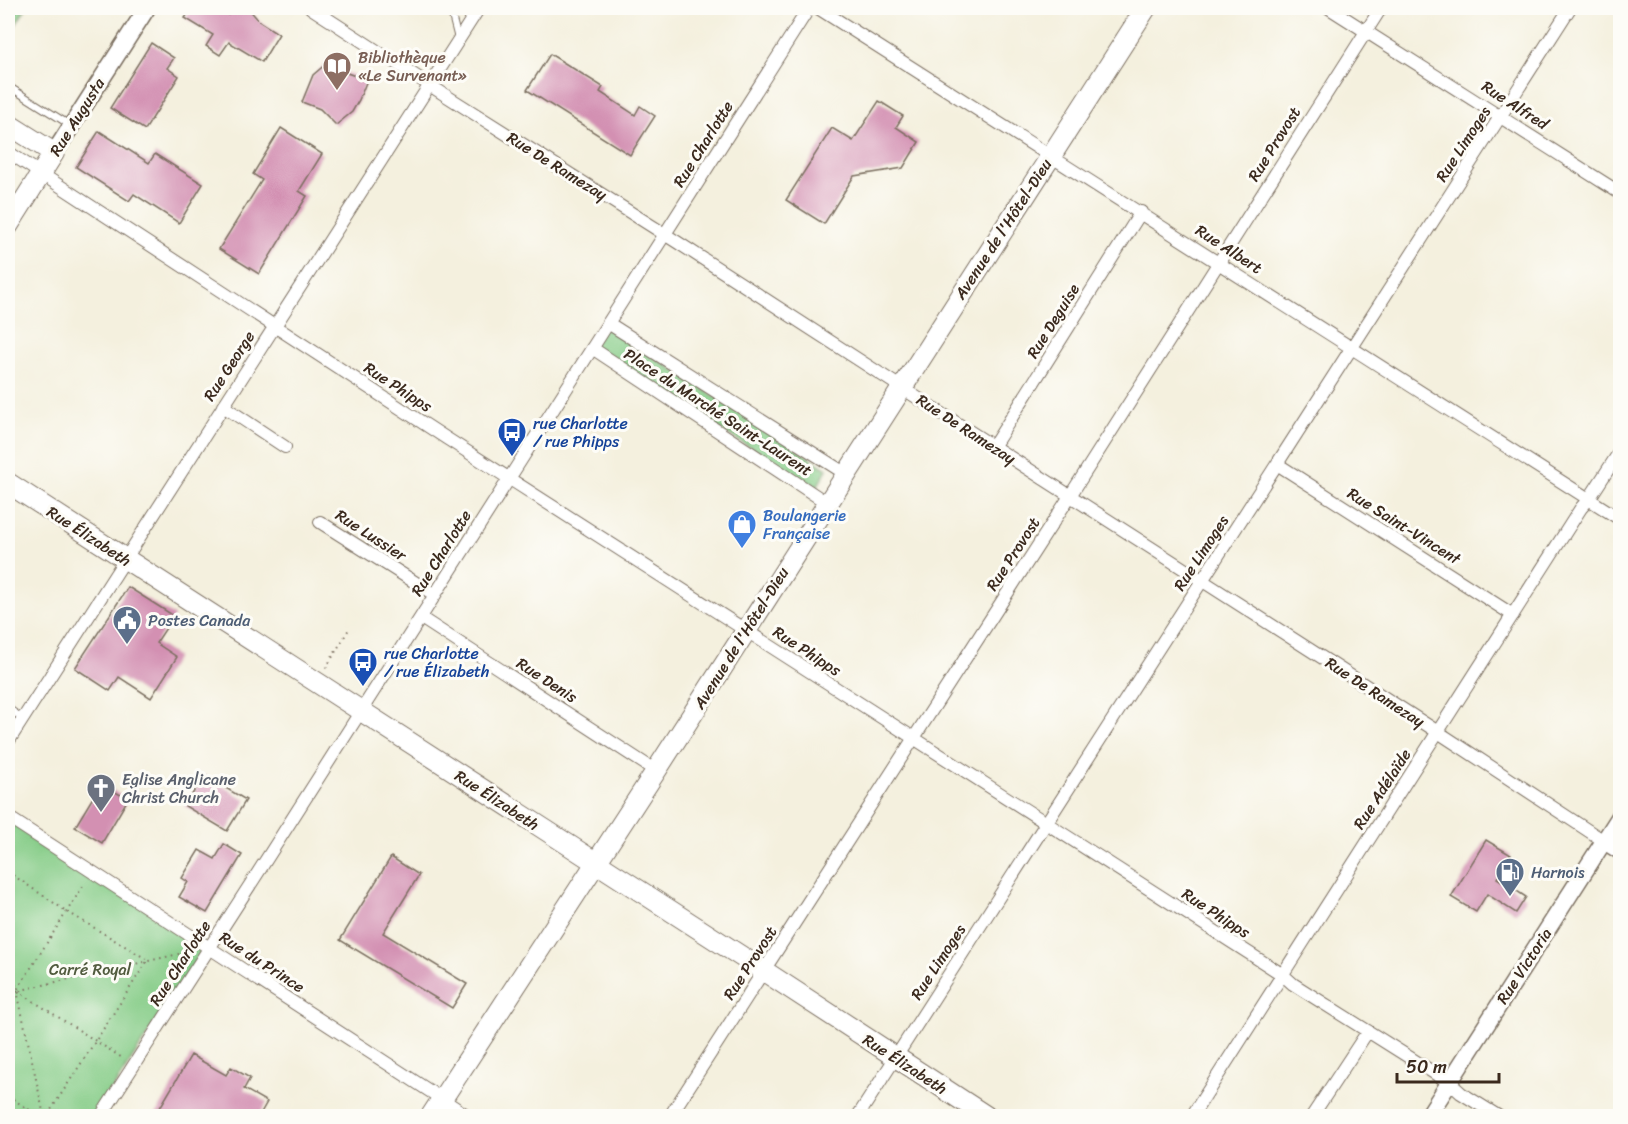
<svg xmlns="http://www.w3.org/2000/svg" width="1628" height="1124" viewBox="0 0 1628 1124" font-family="Sriracha,sans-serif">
	<rect width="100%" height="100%" fill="#fdfcf7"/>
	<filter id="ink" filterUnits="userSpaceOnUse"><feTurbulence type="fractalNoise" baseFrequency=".0167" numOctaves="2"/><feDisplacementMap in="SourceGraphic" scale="12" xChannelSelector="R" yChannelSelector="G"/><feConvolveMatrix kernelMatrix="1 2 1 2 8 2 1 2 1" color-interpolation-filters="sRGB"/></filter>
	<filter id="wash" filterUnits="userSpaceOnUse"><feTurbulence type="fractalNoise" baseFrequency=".008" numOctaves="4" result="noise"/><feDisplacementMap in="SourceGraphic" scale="24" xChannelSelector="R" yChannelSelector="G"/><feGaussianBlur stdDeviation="1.35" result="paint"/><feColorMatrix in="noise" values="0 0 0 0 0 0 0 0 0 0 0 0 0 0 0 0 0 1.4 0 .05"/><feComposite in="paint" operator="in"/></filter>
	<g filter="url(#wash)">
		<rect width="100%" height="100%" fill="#f4f0de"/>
		<path fill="#85cc87" stroke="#607b52" stroke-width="1.5" d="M8,8H26L8,37Z
			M603,324L827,469L817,487L586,350Z
			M8,817L206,945L95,1116H8Z"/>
		<g id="blocks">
			<path fill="#d390b2" d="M192,8H216L228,15L232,8H248L260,22L279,34L262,62L229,42L220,55L206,46L213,35L185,18Z
				M151,43L174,58L167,68L179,76L145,130L110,108Z
				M550,54L603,87L600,92L635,115L640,106L655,116L630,155L527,90Z
				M334,57L347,73L367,80L359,100L352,112L336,125L320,109L302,102L313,75Z
				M879,101L903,116L896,127L919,142L903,168L854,176L824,224L786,200L832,128L853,141Z
				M281,128L322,154L299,191L307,196L259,274L219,249L262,180L253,174Z
				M99,131L149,163L155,154L203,184L179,223L134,194L129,201L76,167Z
				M128,587L174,616L156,643L177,657L151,698L119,677L110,691L75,668Z
				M204,775L246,800L227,831L185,806Z
				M101,784L128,799L102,843L75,827Z
				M1486,840L1511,855L1497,878L1526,897L1516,913L1487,894L1476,912L1451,897Z
				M224,844L242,855L207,913L179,897L188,882L182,878L199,850L215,859Z
				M391,857L419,875L383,933L467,984L452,1008L340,940Z
				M191,1055L226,1075L231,1067L250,1078L244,1089L267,1102L259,1116H155Z"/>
		</g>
	</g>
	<g filter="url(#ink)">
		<use href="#blocks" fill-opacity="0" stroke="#7c6f61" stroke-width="1.5"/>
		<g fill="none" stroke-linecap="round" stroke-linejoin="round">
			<g stroke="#7c6f61" stroke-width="8">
				<path id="lane" d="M450,8L458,39
					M8,18L14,8
					M8,86L70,125
					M8,708L22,718"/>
			</g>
			<g stroke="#7c6f61" stroke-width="14">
				<path id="street" d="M311,8L445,95L677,242L913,395L1438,732L1604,841
					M818,8L1620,519
					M1329,8L1620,193
					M8,152L446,438L1283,975L1293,984L1450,1083L1461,1093L1498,1116
					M608,323L846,474
					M592,348L827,503
					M223,406L285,447
					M993,447L1141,212
					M1277,464L1513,615
					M320,522L435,595
					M421,618L656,771
					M8,742L479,8
					M8,817L468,1116
					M101,1116L259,871L809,8
					M670,1116L1070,496L1381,8
					M858,1116L1570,8
					M1192,1116L1581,508L1589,499L1620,451
					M1312,1116L1368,1031"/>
			</g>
			<g stroke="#7c6f61" stroke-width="19">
				<path id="secondary" d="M54,153L147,8
					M1604,841L1620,851
					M1428,1116L1620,816"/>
			</g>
			<g stroke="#7c6f61" stroke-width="22">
				<path id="primary" d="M8,124L54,153L8,226
					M8,483L764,971L986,1116
					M431,1116L656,771L1146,8"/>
			</g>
			<path stroke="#7c6f61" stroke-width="2" stroke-dasharray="1.5 4.5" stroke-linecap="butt" d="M326,668L349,629
				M8,872L66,911L148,960L47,1116
				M8,949L44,1116
				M8,985L124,1059
				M8,993L192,951
				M8,1004L85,883
				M8,1096L39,1116"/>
			<use href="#lane" stroke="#fff" stroke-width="6"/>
			<use href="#street" stroke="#fff" stroke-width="12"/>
			<use href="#secondary" stroke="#fff" stroke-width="16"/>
			<use href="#primary" stroke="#fff" stroke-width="20"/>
		</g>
	</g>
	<defs>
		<g id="library-pin" transform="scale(1.5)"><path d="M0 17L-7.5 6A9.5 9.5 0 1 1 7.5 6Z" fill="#8d6e63" stroke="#fdfcf7"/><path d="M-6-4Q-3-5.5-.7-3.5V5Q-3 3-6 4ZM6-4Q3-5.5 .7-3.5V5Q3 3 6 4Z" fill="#fff"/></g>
		<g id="bus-pin" transform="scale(1.5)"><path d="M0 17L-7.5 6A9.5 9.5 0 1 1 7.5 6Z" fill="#1a4fb4" stroke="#fdfcf7"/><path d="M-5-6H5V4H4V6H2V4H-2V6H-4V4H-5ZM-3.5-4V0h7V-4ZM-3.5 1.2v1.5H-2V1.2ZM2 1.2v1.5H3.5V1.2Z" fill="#fff"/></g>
		<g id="shop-pin" transform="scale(1.5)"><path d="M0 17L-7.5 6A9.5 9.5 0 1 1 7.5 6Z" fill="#3f7fe0" stroke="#fdfcf7"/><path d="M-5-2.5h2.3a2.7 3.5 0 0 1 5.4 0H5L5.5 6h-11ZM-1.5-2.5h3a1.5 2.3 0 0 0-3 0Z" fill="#fff"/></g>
		<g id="civic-pin" transform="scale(1.5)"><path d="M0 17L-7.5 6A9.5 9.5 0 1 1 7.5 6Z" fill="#5c6f8a" stroke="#fdfcf7"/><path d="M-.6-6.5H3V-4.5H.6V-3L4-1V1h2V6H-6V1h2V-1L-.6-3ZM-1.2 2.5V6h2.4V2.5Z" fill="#fff"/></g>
		<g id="church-pin" transform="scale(1.5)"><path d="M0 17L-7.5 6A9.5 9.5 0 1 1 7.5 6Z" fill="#6b7280" stroke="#fdfcf7"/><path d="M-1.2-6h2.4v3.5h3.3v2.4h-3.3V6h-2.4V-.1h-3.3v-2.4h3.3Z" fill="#fff"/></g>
		<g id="fuel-pin" transform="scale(1.5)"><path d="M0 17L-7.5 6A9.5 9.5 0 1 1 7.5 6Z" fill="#5c6f8a" stroke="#fdfcf7"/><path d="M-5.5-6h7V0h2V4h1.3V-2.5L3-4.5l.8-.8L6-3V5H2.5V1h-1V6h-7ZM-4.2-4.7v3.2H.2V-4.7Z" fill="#fff"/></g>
	</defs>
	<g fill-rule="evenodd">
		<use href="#library-pin" x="337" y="66"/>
		<use href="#bus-pin" x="512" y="432"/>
		<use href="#shop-pin" x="742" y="524"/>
		<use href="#civic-pin" x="127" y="620"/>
		<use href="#bus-pin" x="363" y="662"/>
		<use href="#church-pin" x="101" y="788"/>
		<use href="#fuel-pin" x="1510" y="872"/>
	</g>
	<g text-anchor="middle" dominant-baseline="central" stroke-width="6" stroke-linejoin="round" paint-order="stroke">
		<g font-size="16" fill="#785e54" stroke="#fdfcf7" text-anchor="start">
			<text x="358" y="57">Bibliothèque<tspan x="358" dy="18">«Le Survenant»</tspan></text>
		</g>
		<g font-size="16" fill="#3b2a1e" stroke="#fdfcf7">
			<text transform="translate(1515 105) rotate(33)">Rue Alfred</text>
			<text transform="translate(77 117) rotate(-58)">Rue Augusta</text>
			<text transform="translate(703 144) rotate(-58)">Rue Charlotte</text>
			<text transform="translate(1274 144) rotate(-58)">Rue Provost</text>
			<text transform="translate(1463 144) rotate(-57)">Rue Limoges</text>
			<text transform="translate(557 166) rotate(32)">Rue De Ramezay</text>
			<text transform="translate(1003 229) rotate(-57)">Avenue de l'Hôtel-Dieu</text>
			<text transform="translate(1229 249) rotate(33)">Rue Albert</text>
			<text transform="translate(1053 321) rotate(-58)">Rue Deguise</text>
			<text transform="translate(229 366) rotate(-57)">Rue George</text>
			<text transform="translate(398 387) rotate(33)">Rue Phipps</text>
			<text transform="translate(718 412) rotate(33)">Place du Marché Saint-Laurent</text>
			<text transform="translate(966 429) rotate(33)">Rue De Ramezay</text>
			<text transform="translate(1404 526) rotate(32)">Rue Saint-Vincent</text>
			<text transform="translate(371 535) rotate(33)">Rue Lussier</text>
			<text transform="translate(89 536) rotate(33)">Rue Élizabeth</text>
			<text transform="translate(441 553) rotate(-58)">Rue Charlotte</text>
			<text transform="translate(1201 553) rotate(-57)">Rue Limoges</text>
			<text transform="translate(1013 554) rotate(-57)">Rue Provost</text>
			<text transform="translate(741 638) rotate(-58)">Avenue de l'Hôtel-Dieu</text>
			<text transform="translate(807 651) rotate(33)">Rue Phipps</text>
			<text transform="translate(547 680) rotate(33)">Rue Denis</text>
			<text transform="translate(1375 692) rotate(33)">Rue De Ramezay</text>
			<text transform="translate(1382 789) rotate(-57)">Rue Adélaïde</text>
			<text transform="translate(497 800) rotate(33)">Rue Élizabeth</text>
			<text transform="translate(1216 913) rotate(33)">Rue Phipps</text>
			<text transform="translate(262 962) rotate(33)">Rue du Prince</text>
			<text transform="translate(938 962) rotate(-57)">Rue Limoges</text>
			<text transform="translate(180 963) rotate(-57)">Rue Charlotte</text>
			<text transform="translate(750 963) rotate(-57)">Rue Provost</text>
			<text transform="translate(1524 966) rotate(-57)">Rue Victoria</text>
			<text transform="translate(905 1064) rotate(33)">Rue Élizabeth</text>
		</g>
		<g font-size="16" fill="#164399" stroke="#fdfcf7" text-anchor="start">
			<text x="533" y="423">rue Charlotte<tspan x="533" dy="18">/ rue Phipps</tspan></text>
			<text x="384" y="653">rue Charlotte<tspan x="384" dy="18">/ rue Élizabeth</tspan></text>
		</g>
		<g font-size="16" fill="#366cbe" stroke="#fdfcf7" text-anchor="start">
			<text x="763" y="515">Boulangerie<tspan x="763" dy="18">Française</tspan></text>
		</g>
		<g font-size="16" fill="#4e5e75" stroke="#fdfcf7" text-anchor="start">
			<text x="148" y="620">Postes Canada</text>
			<text x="1531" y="872">Harnois</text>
		</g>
		<g font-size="16" fill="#5b616d" stroke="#fdfcf7" text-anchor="start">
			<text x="122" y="779">Eglise Anglicane<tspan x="122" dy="18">Christ Church</tspan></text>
		</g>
		<g font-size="16" fill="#515b3e" stroke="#fdfcf7">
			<text x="90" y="969">Carré Royal</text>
		</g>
	</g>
	<rect width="1628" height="1124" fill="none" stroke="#fdfcf7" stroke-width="30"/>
	<path d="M1397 1073v9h102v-9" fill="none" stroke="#3b2a1e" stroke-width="3"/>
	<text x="1406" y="1073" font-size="18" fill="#3b2a1e" stroke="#fdfcf7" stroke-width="4.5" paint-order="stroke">50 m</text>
</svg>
